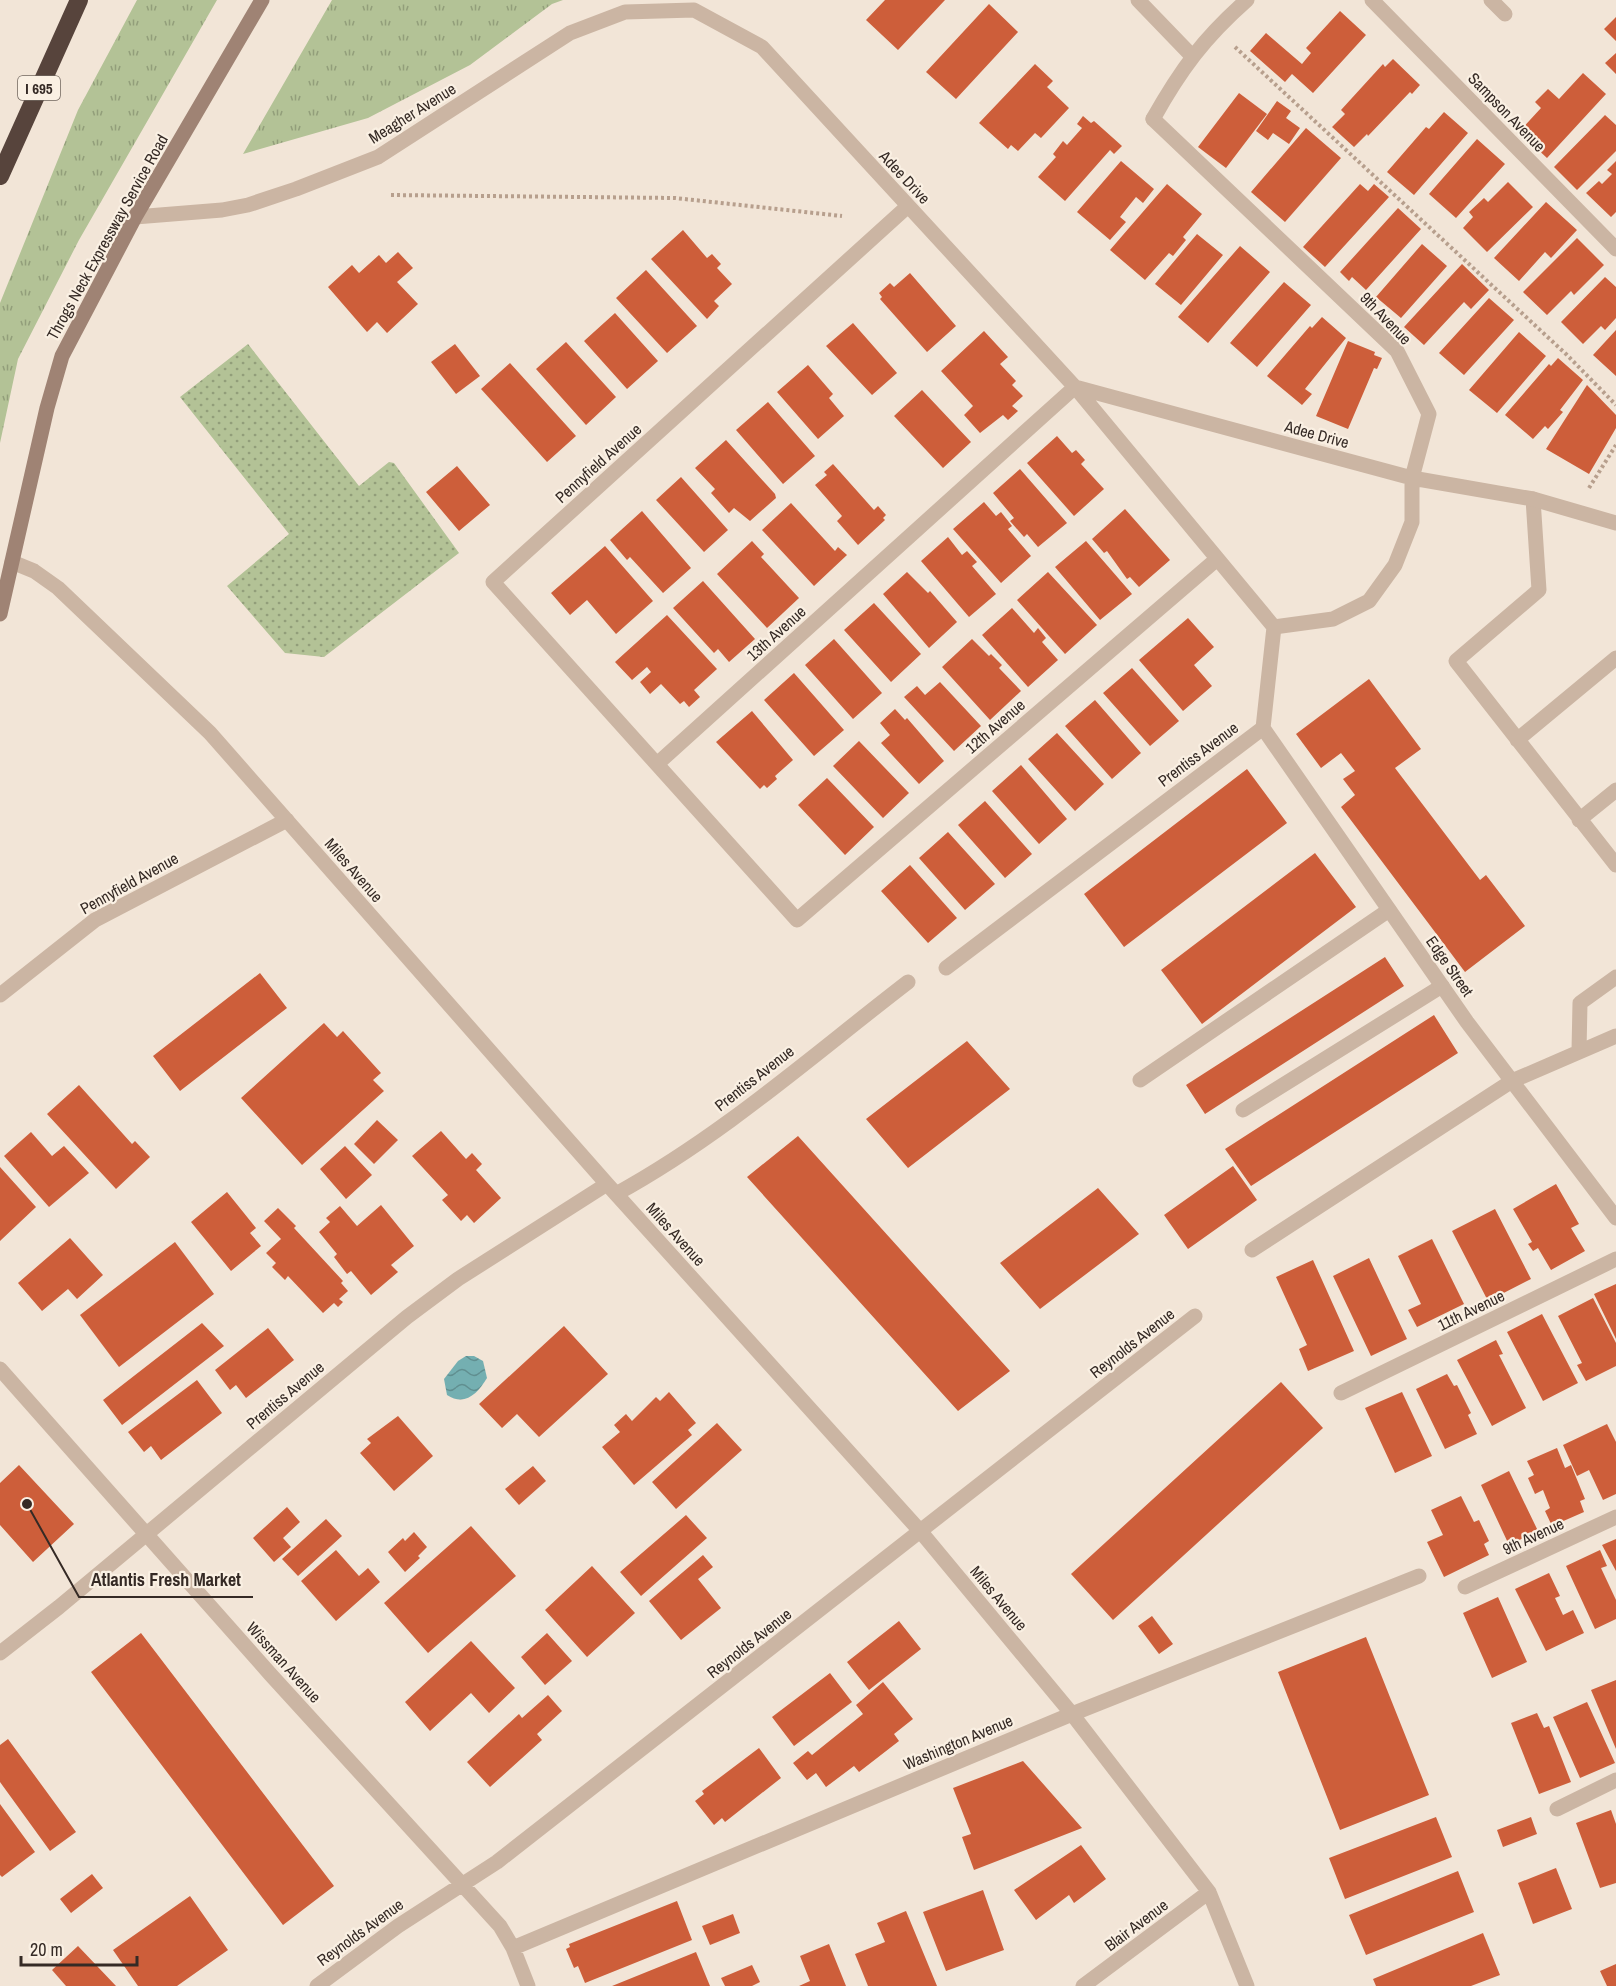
<svg xmlns="http://www.w3.org/2000/svg" width="1616" height="1986" viewBox="0 0 1616 1986" font-family="'Archivo Narrow',sans-serif">
	<defs>
		<pattern id="grass-tufts" width="24" height="20" patternUnits="userSpaceOnUse" patternTransform="scale(1.5)"><rect width="24" height="20" fill="#b3c296"/><path d="M3 7l-1-3M5 7V3M7 7l1-3M15 17l-1-3M17 17v-4M19 17l1-3" fill="none" stroke="#929e7a"/></pattern>
		<pattern id="park-dots" width="8" height="8" patternUnits="userSpaceOnUse" patternTransform="scale(1.5)"><rect width="8" height="8" fill="#b3c296"/><path d="M2 2h.1M6 6h.1" fill="none" stroke="#929e7a" stroke-width="1.8" stroke-linecap="round"/></pattern>
		<pattern id="water-waves" width="16" height="10" patternUnits="userSpaceOnUse" patternTransform="scale(1.5)"><rect width="16" height="10" fill="#74afb1"/><path d="M0 5q4-4 8 0t8 0" fill="none" stroke="#608f90"/></pattern>
	</defs>
	<rect width="100%" height="100%" fill="#f2e5d7"/>
	<path fill="url(#grass-tufts)" d="M137,0H217L79,240L18,359L0,443V303L78,110Z
		M332,0H563L552,4L470,65L368,118L243,154Z"/>
	<path fill="url(#park-dots)" d="M248,344L359,486L389,462L394,463L459,553L324,657L285,653L227,586L289,534L180,397Z"/>
	<path fill="url(#water-waves)" d="M466,1356H474L483,1361L487,1378C478,1393 465,1407 447,1395L444,1379L458,1361Z"/>
	<path fill="#cd5e3a" d="M885,0H945L898,50L866,20Z
		M989,4L1018,32L956,99L926,72Z
		M1340,11L1366,35L1313,93L1292,74L1285,82L1250,51L1266,33L1302,64L1311,53L1306,48Z
		M1616,17V41L1604,29Z
		M1616,53V74L1605,63Z
		M1393,59L1420,85L1412,94L1410,92L1368,136L1367,134L1354,147L1332,127L1345,114L1341,110L1383,64L1385,67Z
		M1035,64L1053,81L1047,87L1069,108L1041,138L1035,133L1018,151L1011,145L1008,149L979,123Z
		M1583,73L1606,94L1547,158L1519,132L1541,108L1535,102L1548,89L1559,99Z
		M1239,93L1267,114L1226,168L1198,147Z
		M1277,101L1291,111L1286,118L1300,128L1289,144L1273,133L1268,140L1256,131Z
		M1444,112L1468,133L1414,195L1387,172L1426,127L1429,129Z
		M1605,115L1616,125V151L1577,190L1554,167Z
		M1083,116L1091,123L1094,121L1122,146L1114,154L1110,150L1065,201L1038,177L1056,157L1053,154L1063,141L1067,145L1082,128L1077,124Z
		M1306,128L1341,158L1285,222L1251,192Z
		M1477,139L1505,164L1456,218L1429,194Z
		M1121,161L1154,189L1143,203L1136,197L1120,217L1126,222L1110,240L1077,212Z
		M1616,161V212L1611,217L1586,193L1599,181L1602,184L1612,174L1607,170Z
		M1508,182L1533,207L1487,252L1463,228L1473,217L1469,212L1484,198L1488,202Z
		M1167,184L1202,214L1183,237L1186,240L1173,256L1169,253L1145,280L1110,250Z
		M1360,184L1368,191L1374,184L1389,197L1325,267L1303,247Z
		M1546,202L1577,230L1551,258L1545,252L1519,281L1494,258Z
		M1398,208L1421,229L1366,290L1352,277L1349,281L1340,272Z
		M683,230L707,258L712,254L721,264L717,268L732,284L714,301L719,306L707,319L651,259Z
		M1197,234L1223,255L1181,305L1155,284Z
		M1577,238L1604,265L1574,295L1571,291L1547,315L1523,292Z
		M1422,244L1447,266L1401,318L1376,297Z
		M1240,246L1270,272L1208,343L1178,317Z
		M398,252L413,268L397,282L418,304L387,333L377,322L367,332L328,287L352,265L359,273L379,255L386,263Z
		M1462,264L1489,290L1471,309L1464,302L1424,345L1404,327Z
		M646,270L697,326L667,353L616,298Z
		M910,273L956,326L927,352L880,299L882,297L879,293L890,283L894,287Z
		M1605,277L1616,287V318L1605,330L1601,326L1583,344L1561,322Z
		M1284,282L1311,305L1257,367L1230,343Z
		M1489,298L1514,320L1464,375L1439,353Z
		M615,313L658,361L627,389L584,341Z
		M1322,317L1346,338L1305,389L1312,394L1302,405L1267,376L1310,326L1312,328Z
		M853,323L897,373L872,395L826,346Z
		M1616,330V376L1593,355Z
		M984,331L1008,357L1000,364L1016,381L1012,385L1023,396L1012,406L1018,411L1008,420L1003,415L980,433L964,415L973,406L941,371Z
		M1519,332L1546,356L1497,413L1469,390Z
		M1348,341L1375,352L1374,355L1382,358L1377,369L1374,368L1348,429L1316,416Z
		M566,342L616,397L586,425L536,369Z
		M455,344L480,376L456,394L431,362Z
		M1558,358L1583,380L1560,410L1563,412L1548,429L1545,426L1533,439L1505,415L1549,364L1551,366Z
		M510,363L576,436L547,462L481,389Z
		M808,365L833,394L829,398L844,416L818,439L777,392Z
		M1587,385L1616,415V428L1589,474L1546,449Z
		M922,390L971,442L943,468L894,416Z
		M768,402L815,456L783,484L736,430Z
		M1057,436L1072,453L1076,450L1085,460L1081,464L1104,489L1074,516L1027,463Z
		M726,440L775,494L776,498L750,521L734,508L729,513L711,493L715,489L695,468Z
		M833,464L874,510L878,506L886,515L883,518L885,520L858,545L837,521L842,516L815,485L827,475L824,472Z
		M457,466L490,505L459,531L426,492Z
		M1020,469L1067,523L1038,547L1027,534L1024,537L1010,521L1014,518L993,493Z
		M681,477L728,530L704,552L656,500Z
		M984,502L996,516L1001,512L1012,526L1008,529L1031,556L1001,583L953,529Z
		M791,503L835,551L838,547L847,555L814,586L762,530Z
		M1125,509L1170,560L1139,587L1130,577L1127,579L1107,551L1104,553L1092,539Z
		M642,511L691,568L663,593L630,557L627,560L610,540Z
		M948,537L962,555L967,551L977,562L972,566L996,594L969,617L921,561Z
		M752,541L764,554L761,557L799,598L767,628L717,574Z
		M1086,541L1132,594L1100,620L1055,567Z
		M605,546L653,601L616,634L587,600L570,615L551,593Z
		M907,572L928,593L930,591L957,622L929,648L883,594Z
		M1048,572L1097,625L1065,654L1017,600Z
		M703,581L755,639L729,662L718,649L714,653L673,608Z
		M874,603L921,654L891,682L844,630Z
		M1012,608L1034,633L1038,628L1046,638L1042,642L1058,660L1028,687L982,635Z
		M667,615L717,669L694,690L700,697L689,707L684,701L680,704L661,684L650,694L640,682L651,672L647,667L632,680L615,662Z
		M1188,618L1214,647L1194,665L1212,686L1183,711L1139,660Z
		M834,639L882,693L853,719L805,665Z
		M972,639L989,656L991,654L1002,665L999,668L1021,691L990,720L942,667Z
		M1132,668L1179,721L1150,746L1103,693Z
		M794,673L844,730L814,756L764,700Z
		M1369,679L1421,749L1395,768L1480,880L1486,875L1525,926L1465,972L1341,807L1355,795L1343,779L1355,771L1341,753L1321,768L1296,734Z
		M940,682L981,726L954,751L904,697L917,686L925,695Z
		M1095,700L1141,753L1112,779L1065,726Z
		M895,709L905,720L907,718L944,761L919,784L881,743L890,735L880,723Z
		M752,711L793,760L775,776L777,779L767,788L764,785L760,789L716,742Z
		M1057,733L1104,784L1075,811L1028,759Z
		M859,741L909,793L883,818L833,766Z
		M1021,765L1067,819L1039,844L992,791Z
		M1247,769L1287,823L1124,947L1084,894Z
		M827,778L874,827L845,855L798,805Z
		M985,801L1032,854L1005,878L958,825Z
		M948,832L995,884L965,910L919,858Z
		M1315,853L1356,907L1202,1024L1161,970Z
		M910,865L957,918L928,943L881,891Z
		M1385,957L1404,986L1205,1114L1186,1085Z
		M260,973L287,1008L180,1091L153,1056Z
		M1434,1015L1458,1053L1251,1186L1225,1149Z
		M324,1023L337,1037L343,1031L381,1073L373,1080L384,1091L302,1165L241,1098Z
		M967,1041L1010,1089L908,1168L866,1119Z
		M79,1085L132,1144L135,1141L150,1157L116,1189L47,1114Z
		M377,1120L398,1140L374,1164L354,1144Z
		M441,1131L466,1159L472,1153L482,1164L476,1170L501,1198L474,1223L467,1215L461,1221L442,1200L448,1195L412,1156Z
		M31,1132L52,1156L64,1146L89,1173L49,1207L4,1156Z
		M798,1136L1010,1371L958,1411L747,1177Z
		M345,1146L372,1175L346,1199L320,1169Z
		M1233,1166L1257,1200L1188,1249L1164,1215Z
		M0,1167L36,1207L0,1241Z
		M1556,1184L1579,1224L1571,1228L1585,1251L1551,1270L1538,1248L1533,1251L1528,1244L1532,1242L1513,1209Z
		M1098,1188L1139,1234L1040,1309L1000,1263Z
		M227,1192L256,1228L250,1233L261,1246L231,1271L191,1222Z
		M381,1205L414,1246L391,1265L398,1272L371,1295L351,1271L347,1274L334,1257L337,1254L319,1232L330,1222L326,1218L340,1206L357,1226Z
		M278,1208L296,1226L294,1228L343,1281L341,1283L348,1291L339,1299L343,1302L338,1307L334,1303L323,1313L288,1276L285,1280L272,1267L276,1263L266,1253L281,1239L264,1221Z
		M1495,1209L1531,1279L1488,1301L1452,1231Z
		M70,1238L103,1275L77,1299L68,1289L42,1311L18,1283Z
		M1432,1239L1464,1304L1417,1327L1408,1310L1421,1304L1398,1256Z
		M175,1242L214,1294L119,1367L80,1315Z
		M1369,1258L1407,1339L1371,1356L1333,1276Z
		M1313,1260L1354,1351L1308,1371L1299,1349L1307,1345L1276,1277Z
		M1616,1284V1339L1594,1294Z
		M1593,1298L1616,1343V1366L1586,1381L1577,1365L1582,1363L1558,1316Z
		M1542,1314L1578,1383L1543,1401L1507,1332Z
		M202,1323L224,1346L122,1425L103,1400Z
		M564,1326L608,1374L539,1437L517,1414L502,1428L479,1404Z
		M268,1328L294,1360L246,1398L236,1385L230,1390L215,1370Z
		M1496,1340L1503,1354L1499,1355L1526,1408L1492,1426L1457,1360Z
		M1447,1374L1454,1386L1457,1385L1471,1413L1468,1415L1477,1434L1445,1449L1416,1389Z
		M197,1380L222,1413L161,1460L151,1446L144,1452L128,1432Z
		M1281,1382L1323,1428L1113,1620L1071,1574Z
		M669,1392L696,1423L688,1430L692,1435L634,1485L602,1447L620,1432L614,1425L626,1414L632,1421L656,1397L660,1401Z
		M1402,1392L1432,1456L1395,1473L1365,1408Z
		M398,1416L433,1456L394,1491L360,1453L371,1443L367,1439Z
		M717,1423L742,1450L676,1509L652,1482Z
		M1607,1424L1616,1442V1494L1603,1500L1589,1470L1577,1476L1563,1445Z
		M1557,1448L1565,1468L1571,1465L1585,1499L1580,1501L1584,1512L1552,1526L1545,1511L1550,1508L1543,1490L1535,1494L1528,1478L1534,1475L1527,1461Z
		M19,1465L74,1524L33,1562L0,1525V1483Z
		M533,1466L546,1481L519,1505L505,1489Z
		M1509,1471L1538,1531L1509,1545L1481,1485Z
		M1461,1496L1474,1522L1479,1520L1489,1541L1484,1544L1489,1555L1444,1577L1427,1542L1443,1535L1431,1510Z
		M287,1507L300,1522L283,1538L291,1547L274,1562L253,1538Z
		M686,1515L707,1538L641,1596L620,1572Z
		M326,1519L342,1536L298,1576L282,1559Z
		M471,1526L516,1576L428,1653L384,1603Z
		M414,1532L427,1547L418,1556L420,1558L405,1572L388,1552L403,1538L405,1541Z
		M1616,1539V1571L1602,1545Z
		M336,1550L359,1576L368,1568L380,1582L336,1621L301,1581Z
		M1600,1550L1607,1566L1601,1568L1616,1600V1619L1595,1629L1566,1566Z
		M703,1555L713,1567L698,1579L721,1608L681,1640L649,1601Z
		M592,1566L635,1613L587,1657L545,1610Z
		M1549,1573L1560,1596L1555,1598L1563,1615L1573,1610L1584,1633L1546,1651L1515,1589Z
		M1498,1597L1527,1662L1492,1678L1463,1613Z
		M1152,1616L1173,1644L1159,1654L1138,1626Z
		M899,1621L921,1649L869,1690L847,1662Z
		M141,1633L334,1886L283,1925L91,1672Z
		M547,1633L572,1661L545,1685L521,1657Z
		M1366,1637L1429,1795L1340,1830L1278,1672Z
		M471,1641L515,1688L489,1713L471,1693L430,1731L405,1702Z
		M830,1673L852,1702L794,1746L772,1717Z
		M1616,1680V1749L1591,1690Z
		M883,1682L913,1719L894,1734L899,1741L859,1772L854,1766L826,1787L816,1773L807,1780L793,1763L808,1751L812,1755L863,1714L856,1705Z
		M548,1695L562,1711L537,1734L542,1740L490,1787L467,1762L519,1714L522,1718Z
		M1587,1702L1615,1763L1580,1778L1553,1717Z
		M1537,1713L1544,1728L1549,1726L1571,1782L1539,1794L1511,1723Z
		M8,1739L76,1832L50,1851L0,1782V1745Z
		M759,1748L781,1778L725,1822L722,1818L714,1825L695,1801L704,1794L702,1791Z
		M1023,1761L1082,1828L974,1870L962,1837L971,1834L953,1788Z
		M0,1804L35,1852L2,1877L0,1875Z
		M1611,1810L1616,1824V1883L1600,1888L1576,1823Z
		M1436,1817L1452,1857L1345,1899L1329,1858Z
		M1531,1817L1537,1834L1503,1847L1497,1830Z
		M1081,1845L1106,1879L1074,1903L1069,1895L1036,1920L1014,1890Z
		M1556,1868L1572,1909L1533,1924L1518,1883Z
		M1458,1871L1474,1912L1366,1955L1349,1915Z
		M92,1874L103,1888L71,1913L60,1899Z
		M983,1890L1004,1950L946,1971L923,1912Z
		M190,1896L228,1950L177,1986H138L113,1950Z
		M677,1901L692,1940L585,1983L578,1966L574,1968L566,1949L570,1947L569,1944Z
		M906,1911L937,1986H868L855,1954L885,1942L877,1923Z
		M733,1914L740,1933L710,1945L702,1926Z
		M1483,1933L1500,1975L1471,1986H1376L1373,1979Z
		M829,1944L846,1986H799L810,1981L800,1956Z
		M78,1946L116,1986H66L52,1970Z
		M696,1952L710,1986H612Z
		M1616,1964V1986H1607L1600,1971Z
		M752,1965L760,1982L752,1986H725L721,1978Z"/>
	<g fill="none" stroke-linecap="round" stroke-linejoin="round">
		<path stroke="#b79f8d" stroke-width="4" stroke-dasharray="3 3" stroke-linecap="butt" d="M1235,47L1567,355L1616,405
			M391,195L675,198L842,216
			M1589,488L1616,445"/>
		<path stroke="#cbb5a3" stroke-width="15" d="M1138,0L1192,56
			M1491,0L1505,14
			M1153,119C1181,69 1204,38 1247,0
			M1533,499L1539,590L1456,661L1616,865
			M1517,740L1616,658
			M1579,820L1616,790
			M1579,1051L1580,1003L1616,977
			M1140,1080L1389,910
			M1512,1081L1616,1036
			M1243,1110L1442,986"/>
		<path stroke="#cbb5a3" stroke-width="15" d="M1372,0L1616,249
			M1153,119L1397,351L1429,414L1412,478V522L1395,565L1369,601L1333,619L1274,627
			M908,206L493,582L797,920L1217,559
			M135,217L222,210L248,205L296,189L378,157L570,33L625,12L694,10L762,47L1075,387L1274,627
			M1075,387L1412,478L1533,499L1616,523
			M12,562L34,571L58,588L210,733L607,1184L921,1532L1072,1714L1209,1892L1247,1986
			M1263,728L1467,1022L1616,1218
			M657,764L1075,387
			M946,968L1263,728L1274,627
			M0,995L95,920L287,820
			M616,1194C722,1136 813,1055 908,982
			M1252,1250L1512,1081
			M0,1369L271,1675L500,1926L513,1948L528,1986
			M1341,1393L1616,1259
			M1465,1587L1616,1517
			M0,1653L59,1607L407,1317L458,1279L607,1184
			M1557,1809L1616,1780
			M513,1948L1072,1714L1419,1576
			M317,1986L398,1926L497,1862L1195,1316
			M1083,1986L1209,1892"/>
		<path stroke="#9f8374" stroke-width="15" d="M0,614L47,408L62,356L135,217L262,0"/>
		<path stroke="#57443c" stroke-width="18" d="M0,176L79,0"/>
	</g>
	<g text-anchor="middle" dominant-baseline="central" stroke-width="4.5" stroke-linejoin="round" paint-order="stroke">
		<rect fill="#faf0e3" stroke="#70655e" stroke-width="1.5" x="18" y="76" width="42" height="24" rx="4.5"/>
		<g font-size="15" font-weight="bold" fill="#352a25">
			<text x="39" y="88">I 695</text>
		</g>
		<g font-size="16" fill="#352a25" stroke="#faf0e3">
			<text transform="translate(1507 112) rotate(46)">Sampson Avenue</text>
			<text transform="translate(412 113) rotate(-32)">Meagher Avenue</text>
			<text transform="translate(905 177) rotate(47)">Adee Drive</text>
			<text transform="translate(107 237) rotate(-61)">Throgs Neck Expressway Service Road</text>
			<text transform="translate(1386 318) rotate(46)">9th Avenue</text>
			<text transform="translate(1317 434) rotate(15)">Adee Drive</text>
			<text transform="translate(598 463) rotate(-42)">Pennyfield Avenue</text>
			<text transform="translate(776 633) rotate(-42)">13th Avenue</text>
			<text transform="translate(995 726) rotate(-41)">12th Avenue</text>
			<text transform="translate(1198 754) rotate(-37)">Prentiss Avenue</text>
			<text transform="translate(354 870) rotate(49)">Miles Avenue</text>
			<text transform="translate(129 883) rotate(-29)">Pennyfield Avenue</text>
			<text transform="translate(1450 966) rotate(55)">Edge Street</text>
			<text transform="translate(754 1078) rotate(-38)">Prentiss Avenue</text>
			<text transform="translate(676 1234) rotate(48)">Miles Avenue</text>
			<text transform="translate(1471 1310) rotate(-26)">11th Avenue</text>
			<text transform="translate(1132 1343) rotate(-38)">Reynolds Avenue</text>
			<text transform="translate(285 1395) rotate(-40)">Prentiss Avenue</text>
			<text transform="translate(1533 1536) rotate(-25)">9th Avenue</text>
			<text transform="translate(999 1598) rotate(50)">Miles Avenue</text>
			<text transform="translate(749 1643) rotate(-38)">Reynolds Avenue</text>
			<text transform="translate(284 1662) rotate(48)">Wissman Avenue</text>
			<text transform="translate(958 1742) rotate(-23)">Washington Avenue</text>
			<text transform="translate(1136 1925) rotate(-37)">Blair Avenue</text>
			<text transform="translate(360 1932) rotate(-36)">Reynolds Avenue</text>
		</g>
	</g>
	<path fill="none" stroke="#352a25" stroke-width="2" d="M27 1504L79 1597H253"/>
	<circle fill="#352a25" stroke="#faf0e3" stroke-width="2" cx="27" cy="1504" r="6"/>
	<g font-size="18" text-anchor="middle" font-weight="bold" fill="#352a25" stroke="#faf0e3" stroke-width="4.5" stroke-linejoin="round" paint-order="stroke">
		<text x="166" y="1586">Atlantis Fresh Market</text>
	</g>
	<path d="M21 1956v9h116v-9" fill="none" stroke="#352a25" stroke-width="3"/>
	<text x="30" y="1956" font-size="18" fill="#352a25" stroke="#faf0e3" stroke-width="4.5" paint-order="stroke">20 m</text>
</svg>
